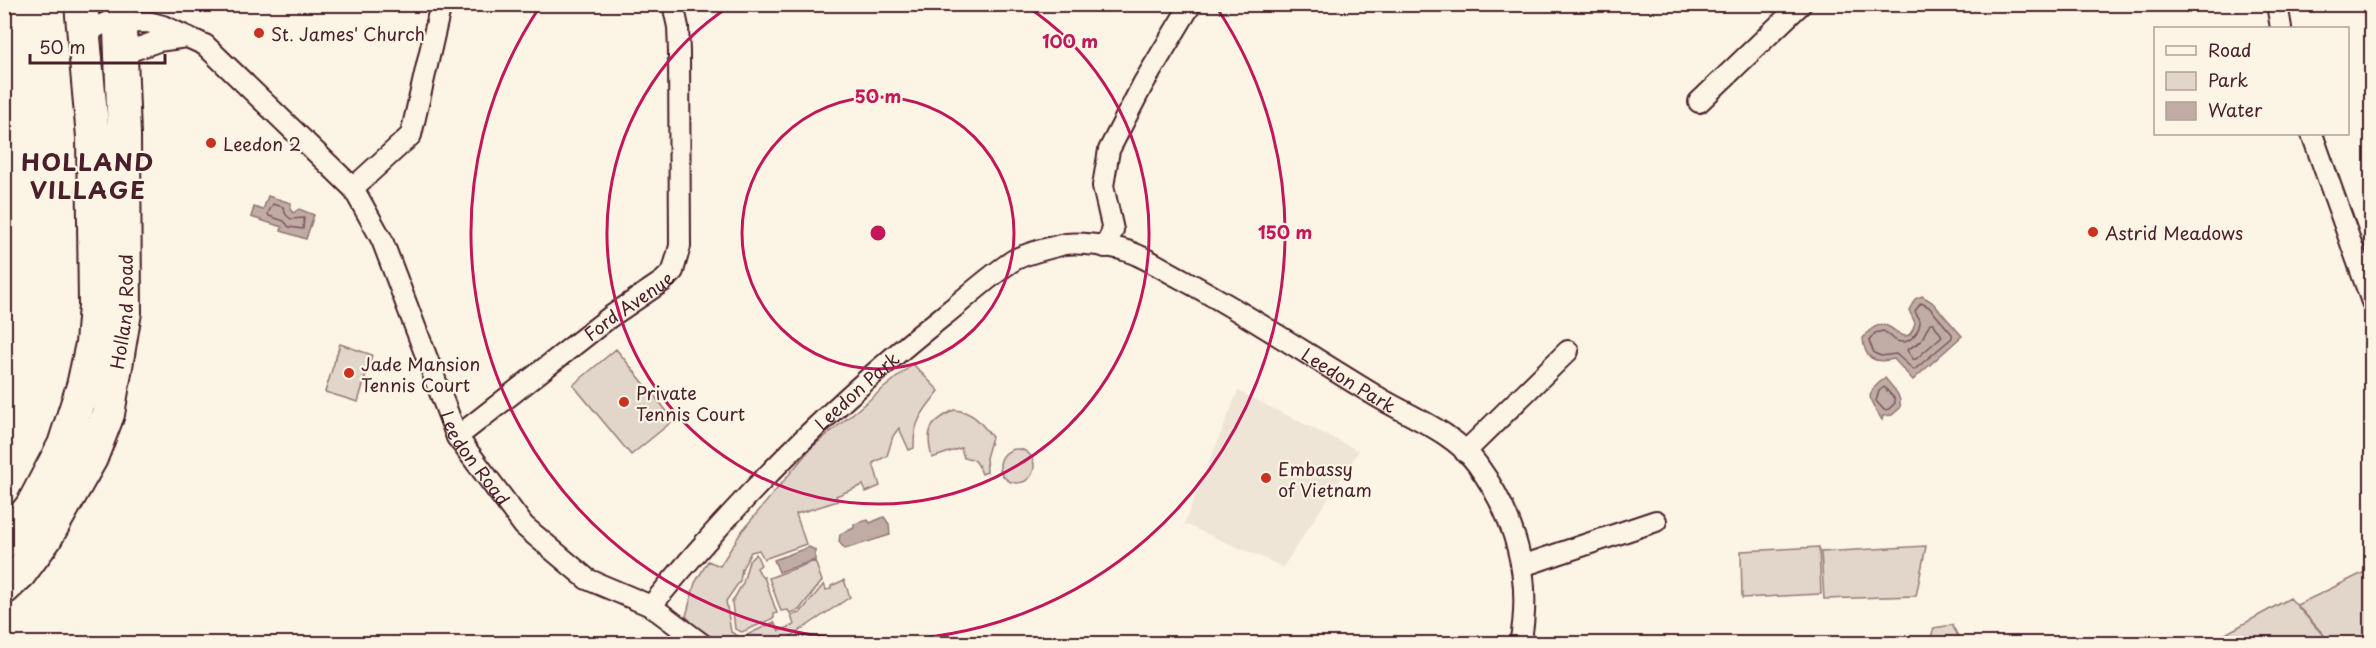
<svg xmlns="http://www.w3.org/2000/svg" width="2376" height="648" viewBox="0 0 2376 648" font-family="'Playpen Sans',sans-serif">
	<rect width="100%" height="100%" fill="#fcf5e5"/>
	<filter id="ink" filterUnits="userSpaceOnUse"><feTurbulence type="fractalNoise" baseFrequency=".0167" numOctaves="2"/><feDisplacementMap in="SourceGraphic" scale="12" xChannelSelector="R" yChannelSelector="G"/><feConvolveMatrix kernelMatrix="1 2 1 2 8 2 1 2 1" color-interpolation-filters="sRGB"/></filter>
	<g filter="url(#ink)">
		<path fill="#eee5d7" d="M1238,391L1359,451L1283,567L1184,524Z"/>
		<path fill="#e2d5ca" stroke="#967a7a" stroke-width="1.5" d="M340,344L372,355L358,402L325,392Z
			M616,349L674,420L631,455L573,385Z
			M913,364L939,391C923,411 913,422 914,448L909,450L899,428L893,436L887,456L873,463L880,486L866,492L863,485L836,496L838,501L796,514L806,544L764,559L759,550L751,552L742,569L740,581L726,601L731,632L741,638L774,622L779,631L794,625L791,615L800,613L824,584L826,590L831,589V586L844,580L850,597L781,643H715L698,630L686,616L695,583L708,561L720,566L742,531L811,448Z
			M954,410C973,411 981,423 992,437L986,458L987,472L982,474C978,464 976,457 964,458L961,448L932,458C925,430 929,423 954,410Z
			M1000 466a17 17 0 1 1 34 0a17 17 0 1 1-34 0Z
			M1926,546L1916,596L1824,599L1821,552Z
			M1819,547L1821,594L1742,598L1741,551Z
			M756,554L761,565L757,568L762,577H764L777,613L774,614V618L742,632L735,629L732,602L743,583L749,561Z
			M815,561L822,581L799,610L790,613L788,610L781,611L769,578Z
			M2371,569V643H2331L2297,605Z
			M2290,598L2330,643L2213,644L2211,642Z
			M1952,625L1962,643H1929L1934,628Z"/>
		<path fill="#c0aca5" stroke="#917474" stroke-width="1.5" d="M268,196L291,203L290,209L293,213L299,209L314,215L306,239L281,231L282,227L251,217L254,207L263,210Z
			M1922,296L1932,302L1962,336L1913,380L1894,359C1875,364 1864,359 1863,338C1869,331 1875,324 1884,325C1896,327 1908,350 1915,323L1909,310L1915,299Z
			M1885,378C1893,388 1902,395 1900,408L1892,415L1883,416L1882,420C1871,400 1861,396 1885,378Z
			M884,517L889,524L890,535L845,549L839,542L840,534L854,528V524L868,520L870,523Z
			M809,547L815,550V560L779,572L774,560Z"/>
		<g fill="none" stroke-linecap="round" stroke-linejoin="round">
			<path stroke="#79575c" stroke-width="1.5" d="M273,204L283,207L286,215L291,219L304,218L303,229L289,227L284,221L269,216L268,213Z
				M1921,303L1929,307L1952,334V338L1914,370L1896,354L1881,356L1874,353L1869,341L1875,333L1883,331C1888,333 1891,337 1895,340C1908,347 1918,334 1920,323L1915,311Z
				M1930,323H1933L1942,336L1916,359H1913L1907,350L1921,341Z
				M1884,387L1894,398L1895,403L1889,409L1884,410L1876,401L1879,391Z"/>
			<g stroke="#4a1f2b" stroke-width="24">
				<g id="street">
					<path d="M2277,4L2281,28"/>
					<path id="s1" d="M85,39L96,27L106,23L148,22L163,26L205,45L353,188L382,240L457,437L524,526L587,579L651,606L702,644"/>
					<path d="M122,54L158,41L186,37"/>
					<path d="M1699,102L1801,4"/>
					<path d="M2312,134L2372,302"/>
					<path d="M353,188L411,135L441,4"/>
					<path d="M1105,247L1113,230L1103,186L1109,150L1143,84L1191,4"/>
					<path id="s2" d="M457,437L610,317L663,281L673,271L680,246L679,52L678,27L673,4"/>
					<path d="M1465,452L1568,351"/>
					<path d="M1522,566L1656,521"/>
					<path id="s3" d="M651,606C738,500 834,402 942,317C965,299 989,276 1014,260C1027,253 1046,249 1061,245C1074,241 1113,246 1127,251C1146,257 1164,270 1182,279C1249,315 1311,357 1376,396C1409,416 1454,432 1477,464C1516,518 1533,578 1520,644"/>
				</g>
			</g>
			<g stroke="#4a1f2b" stroke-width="36">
				<g id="primary">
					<path d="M4,542L32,506L64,445L83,386L92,344L95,306L93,137L81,4"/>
					<path id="s4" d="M4,588L20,573L45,539L91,458L108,414L125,312L124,134L119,4"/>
				</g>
			</g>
			<use href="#street" stroke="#fcf5e5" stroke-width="20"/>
			<use href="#primary" stroke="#fcf5e5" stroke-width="32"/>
		</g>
	</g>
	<g fill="none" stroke="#c2185b" stroke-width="3">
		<circle cx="878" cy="233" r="136"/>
		<path d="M1026 6A271 271 0 1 1 730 6"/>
		<path d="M1215 5A407 407 0 1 1 541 5"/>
	</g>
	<g fill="#c8321e" stroke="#fcf5e5" stroke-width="2">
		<circle cx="259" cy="33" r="6"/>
		<circle cx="211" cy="143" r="6"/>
		<circle cx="2093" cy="232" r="6"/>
		<circle cx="349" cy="373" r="6"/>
		<circle cx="624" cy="402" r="6"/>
		<circle cx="1266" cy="478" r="6"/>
	</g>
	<g text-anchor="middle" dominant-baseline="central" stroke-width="4.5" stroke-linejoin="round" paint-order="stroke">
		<g font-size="18" fill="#4a1f2b" stroke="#fcf5e5" text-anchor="start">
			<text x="271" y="33">St. James' Church</text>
			<text x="223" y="143">Leedon 2</text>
			<text x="2105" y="232">Astrid Meadows</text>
			<text x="361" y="363">Jade Mansion<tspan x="361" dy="21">Tennis Court</tspan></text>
			<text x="636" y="392">Private<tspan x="636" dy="21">Tennis Court</tspan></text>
			<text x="1278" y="468">Embassy<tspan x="1278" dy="21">of Vietnam</tspan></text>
		</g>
		<g font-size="18" fill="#4a1f2b" stroke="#fcf5e5">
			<text stroke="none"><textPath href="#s2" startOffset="216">Ford Avenue</textPath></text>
			<text stroke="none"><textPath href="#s4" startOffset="308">Holland Road</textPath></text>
			<text stroke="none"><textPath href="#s3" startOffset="876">Leedon Park</textPath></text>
			<text stroke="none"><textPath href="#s3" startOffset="298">Leedon Park</textPath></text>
			<text stroke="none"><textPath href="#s1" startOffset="634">Leedon Road</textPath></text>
		</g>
		<g font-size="24" font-weight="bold" letter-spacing="1.5" fill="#4a1f2b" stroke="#fcf5e5">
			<text x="88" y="161">HOLLAND<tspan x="88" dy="28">VILLAGE</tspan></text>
		</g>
	</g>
	<circle cx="878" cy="233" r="9" fill="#c2185b" stroke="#fcf5e5" stroke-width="3"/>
	<g font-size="18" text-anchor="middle" font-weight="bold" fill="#c2185b" stroke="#fcf5e5" stroke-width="4.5" stroke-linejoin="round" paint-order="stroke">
		<text x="1070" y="48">100 m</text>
		<text x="878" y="103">50 m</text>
		<text x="1285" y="239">150 m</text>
	</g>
	<rect width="2376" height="648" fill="none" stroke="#fcf5e5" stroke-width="24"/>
	<rect x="12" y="12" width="2352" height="624" fill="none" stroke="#4a1f2b" stroke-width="2" filter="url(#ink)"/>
	<rect x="2154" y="27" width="195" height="108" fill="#fcf5e5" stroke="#b59f9b" stroke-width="1.5"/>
	<rect x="2166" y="46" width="30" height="9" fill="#fcf5e5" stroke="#b59f9b" stroke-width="1.5"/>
	<text x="2208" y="57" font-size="18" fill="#4a1f2b">Road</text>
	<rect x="2166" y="72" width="30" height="18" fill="#e2d5ca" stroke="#b59f9b" stroke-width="1.5"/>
	<text x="2208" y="87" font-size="18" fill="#4a1f2b">Park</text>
	<rect x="2166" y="102" width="30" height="18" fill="#c0aca5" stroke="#b59f9b" stroke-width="1.5"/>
	<text x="2208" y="117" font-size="18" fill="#4a1f2b">Water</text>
	<path d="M30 54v9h135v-9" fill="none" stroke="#4a1f2b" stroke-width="3"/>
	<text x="39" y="54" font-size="18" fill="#4a1f2b" stroke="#fcf5e5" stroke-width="4.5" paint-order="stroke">50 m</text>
</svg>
